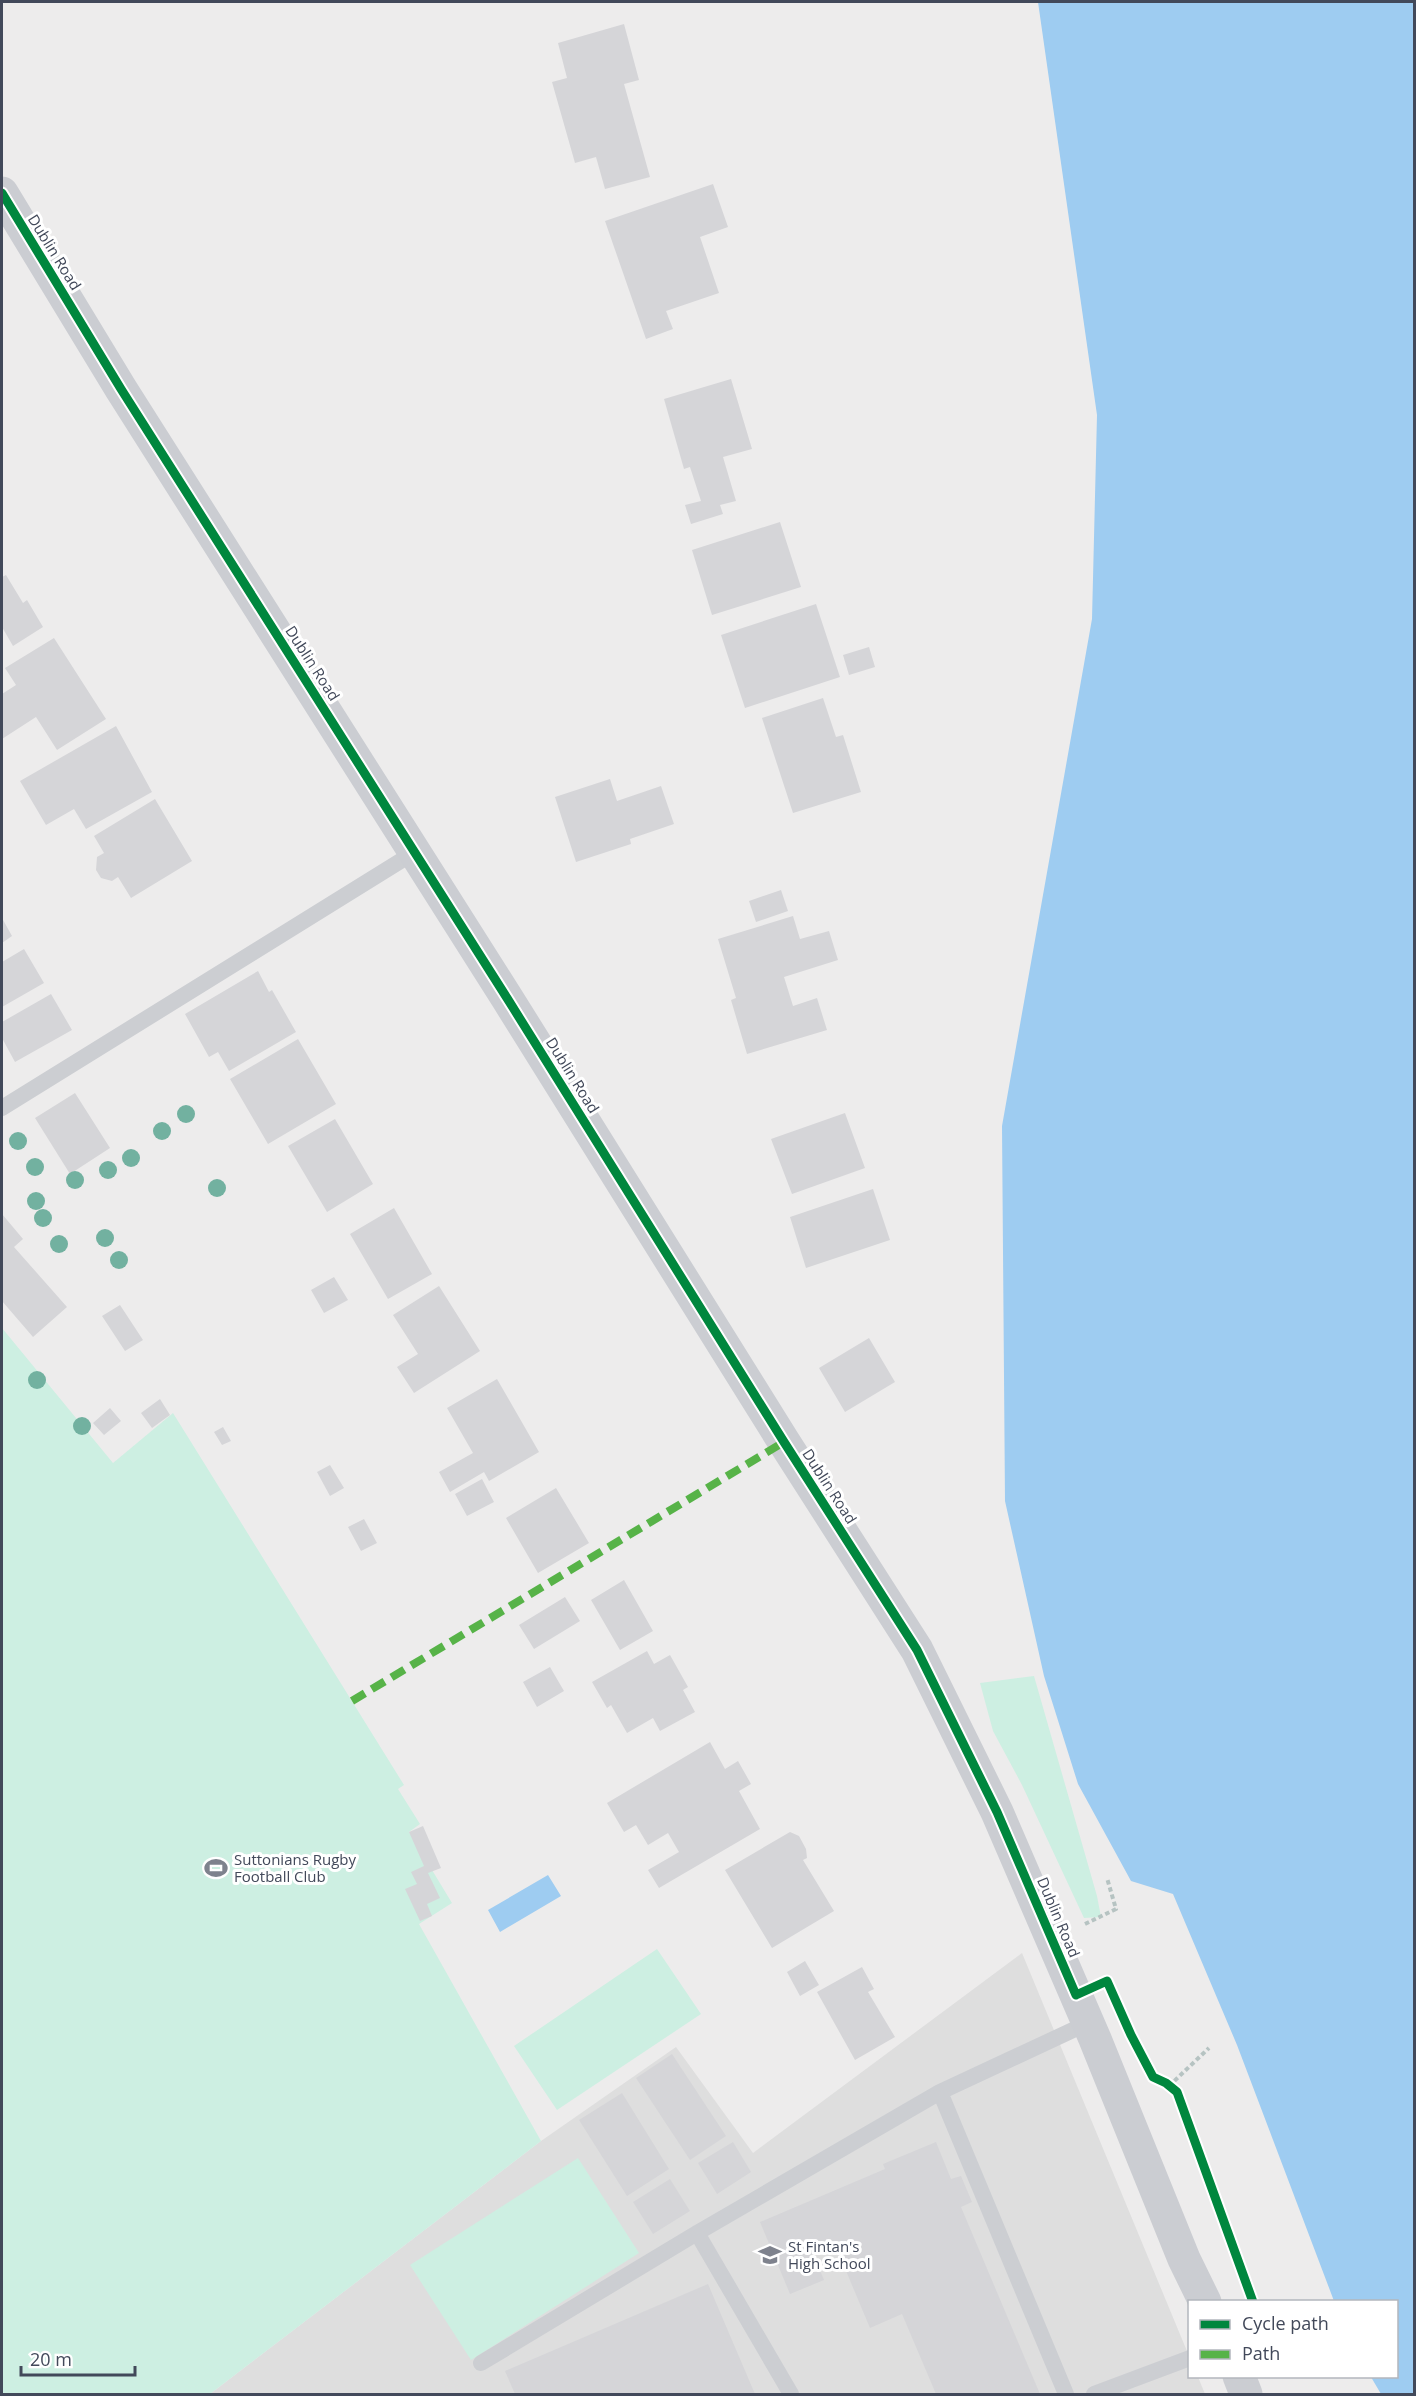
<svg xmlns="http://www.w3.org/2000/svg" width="1416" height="2396" viewBox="0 0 1416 2396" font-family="'Open Sans',sans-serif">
	<rect width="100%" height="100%" fill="#edecec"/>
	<path fill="#dedede" d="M1022,1953L1189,2356L1190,2376L1198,2377L1205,2394H210L541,2141L676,2047L753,2153Z"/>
	<path fill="#cdefe2" d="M2,1328L113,1463L173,1413L404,1785L398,1789L420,1824L409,1832L452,1903L419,1924L541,2141L210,2394H2Z
		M1034,1676L1097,1896L1101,1917L1084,1918L1022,1785L993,1731L980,1683Z
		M657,1949L701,2014L557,2110L514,2046Z
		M578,2158L639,2253L471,2360L410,2265Z"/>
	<path fill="#9eccf1" d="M1038,2H1414V2394H1381L1371,2377L1396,2376V2302L1334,2301L1237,2045L1173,1894L1131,1881L1078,1784L1044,1676L1005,1501L1002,1126L1092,619L1097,415Z
		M548,1875L561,1896L500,1932L488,1910Z"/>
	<path fill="#d5d5d8" d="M624,24L639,80L624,84L650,177L605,189L596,157L575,163L552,82L567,78L558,43Z
		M713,184L728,227L700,237L719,293L666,311L673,329L646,339L605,221Z
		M731,379L752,449L723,457L736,501L720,505L723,514L691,524L685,505L701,501L690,467L684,469L664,399Z
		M780,522L801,587L712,615L692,550Z
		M6,575L23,603L27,600L43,627L13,646L2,627V577Z
		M816,604L840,677L745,708L721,635Z
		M54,638L106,719L57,750L36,717L2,739V694L16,685L5,668Z
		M869,647L875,667L849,675L843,655Z
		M823,698L836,737L843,735L861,792L793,813L762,718Z
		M116,726L152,792L86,829L74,809L46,825L20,781Z
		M610,779L617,801L661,786L674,824L630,839L631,844L576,862L555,797Z
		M155,799L192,861L131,898L118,877L112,881L101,878L96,870L97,857L104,853L94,836Z
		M781,890L788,911L756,922L749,901Z
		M793,916L800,939L829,931L838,960L784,977L793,1006L817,998L827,1030L747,1054L731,1000L736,998L718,939Z
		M2,918L12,936L2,943Z
		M24,949L44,983L2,1007V962Z
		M258,971L269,992L272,990L296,1032L229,1071L218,1052L209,1057L185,1014Z
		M51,994L72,1030L15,1062L2,1038V1022Z
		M298,1039L336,1104L268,1144L230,1079Z
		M75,1093L110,1148L70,1174L35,1118Z
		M845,1113L865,1168L792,1194L771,1139Z
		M335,1119L373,1184L327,1212L288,1146Z
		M873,1189L890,1240L806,1268L790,1217Z
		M394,1208L432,1274L388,1299L350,1234Z
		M2,1214L23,1239L14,1247L67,1307L33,1337L2,1301Z
		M334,1277L348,1300L324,1313L311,1290Z
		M439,1286L480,1351L414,1393L397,1367L418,1354L393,1315Z
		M120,1305L143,1340L125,1351L102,1316Z
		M869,1338L895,1382L845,1412L819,1368Z
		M497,1379L539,1452L489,1481L484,1472L450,1492L439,1472L473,1453L447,1408Z
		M160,1399L170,1415L152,1428L141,1413Z
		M110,1408L121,1421L104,1435L93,1423Z
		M223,1427L231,1441L222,1445L214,1432Z
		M330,1465L344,1488L330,1496L317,1472Z
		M482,1479L494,1502L467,1516L455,1494Z
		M556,1488L589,1543L538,1573L506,1518Z
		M364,1519L377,1543L361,1551L348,1527Z
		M624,1580L653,1631L620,1650L591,1600Z
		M565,1597L580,1621L534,1649L519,1625Z
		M647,1651L654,1664L670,1655L688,1687L683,1690L695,1712L660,1731L653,1718L627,1733L611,1705L607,1708L592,1682Z
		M550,1667L564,1691L537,1707L523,1682Z
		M710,1742L725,1769L738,1761L751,1784L739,1791L760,1829L659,1888L648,1870L679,1852L668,1833L648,1845L636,1825L624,1832L607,1803Z
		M423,1826L441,1868L428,1873L440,1898L427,1904L432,1916L420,1921L405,1889L417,1884L411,1872L424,1866L409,1832Z
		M790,1832L799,1836L806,1849L807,1858L803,1860L834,1911L772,1948L725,1870Z
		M805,1961L819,1985L800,1996L787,1972Z
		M862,1967L874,1989L868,1992L895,2037L855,2060L817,1992Z
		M672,2054L726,2136L690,2160L636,2078Z
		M622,2093L669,2169L627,2196L579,2120Z
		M733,2142L751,2172L717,2194L698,2163Z
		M936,2142L951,2179L961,2176L972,2202L961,2207L1040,2394H936L902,2314L870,2328L836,2247L814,2256L824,2280L790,2294L760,2222L885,2169L883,2164Z
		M670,2179L690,2211L653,2234L633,2202Z
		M708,2284L755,2394H515L505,2371Z"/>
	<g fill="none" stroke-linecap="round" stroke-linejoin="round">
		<path stroke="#b6c3c2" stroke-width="4" stroke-dasharray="4.5 3" stroke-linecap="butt" d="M1085,1924L1116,1909L1107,1878
			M1169,2086L1209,2048"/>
		<path stroke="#ccced2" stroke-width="16" d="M2,1108L415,852
			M697,2233L791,2394
			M481,2363L697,2233L940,2092
			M1066,2394L940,2092L1088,2023
			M1094,2394L1190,2358"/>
		<path stroke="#cbcdd2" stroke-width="33" d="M2,193L121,389L507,998L784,1442L917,1650L997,1812L1095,2039L1184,2259L1205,2302
			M1239,2376L1246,2394"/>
		<path stroke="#57b348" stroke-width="8" stroke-dasharray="15 8" stroke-linecap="butt" d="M352,1701L784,1442"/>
		<g stroke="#fff" stroke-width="13">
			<path id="cycleway" d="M2,193L121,389L507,998L784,1442L917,1650L997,1812L1076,1995L1107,1981L1131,2035L1153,2077L1166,2083L1177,2092L1253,2302"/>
		</g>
		<use href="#cycleway" stroke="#00873e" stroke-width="9"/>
	</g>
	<g fill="#72b1a0">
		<circle cx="186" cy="1114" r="9"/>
		<circle cx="162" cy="1131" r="9"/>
		<circle cx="18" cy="1141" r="9"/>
		<circle cx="131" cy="1158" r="9"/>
		<circle cx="35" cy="1167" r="9"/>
		<circle cx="108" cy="1170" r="9"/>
		<circle cx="75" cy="1180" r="9"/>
		<circle cx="217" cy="1188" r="9"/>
		<circle cx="36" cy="1201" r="9"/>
		<circle cx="43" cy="1218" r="9"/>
		<circle cx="105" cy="1238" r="9"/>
		<circle cx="59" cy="1244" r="9"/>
		<circle cx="119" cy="1260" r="9"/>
		<circle cx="37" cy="1380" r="9"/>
		<circle cx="82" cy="1426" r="9"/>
	</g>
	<defs>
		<g id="stadium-bare" transform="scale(1.8)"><path d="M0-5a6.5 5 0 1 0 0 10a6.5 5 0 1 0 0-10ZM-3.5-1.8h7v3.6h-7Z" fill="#7e828d" stroke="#fff" stroke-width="2.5" paint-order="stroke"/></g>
		<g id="school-bare" transform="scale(1.8)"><path d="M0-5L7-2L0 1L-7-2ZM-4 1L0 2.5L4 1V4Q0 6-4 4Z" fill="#7e828d" stroke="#fff" stroke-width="2.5" paint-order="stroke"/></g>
	</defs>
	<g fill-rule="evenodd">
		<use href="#stadium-bare" x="216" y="1868"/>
		<use href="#school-bare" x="770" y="2255"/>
	</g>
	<g text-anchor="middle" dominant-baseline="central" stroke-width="6" stroke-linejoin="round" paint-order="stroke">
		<g font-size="15" fill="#42495a" stroke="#fff">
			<text transform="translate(55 252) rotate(58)">Dublin Road</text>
			<text transform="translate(313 663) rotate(57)">Dublin Road</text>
			<text transform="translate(573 1075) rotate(58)">Dublin Road</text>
			<text transform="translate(830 1486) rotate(57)">Dublin Road</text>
			<text transform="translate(1059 1917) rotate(67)">Dublin Road</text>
		</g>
		<g font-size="15" fill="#42495a" stroke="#fff" text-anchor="start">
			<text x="234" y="1859">Suttonians Rugby<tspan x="234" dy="17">Football Club</tspan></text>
			<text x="788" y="2246">St Fintan's<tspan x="788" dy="17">High School</tspan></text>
		</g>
	</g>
	<rect width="1416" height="2396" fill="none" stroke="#42495a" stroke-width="6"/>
	<rect x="1188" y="2300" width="210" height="78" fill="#ffffff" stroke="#b3b6bd" stroke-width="1.5"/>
	<rect x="1200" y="2320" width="30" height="9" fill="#00873e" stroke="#b3b6bd" stroke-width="1.5"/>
	<text x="1242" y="2330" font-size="18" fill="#42495a">Cycle path</text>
	<rect x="1200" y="2350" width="30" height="9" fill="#57b348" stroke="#b3b6bd" stroke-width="1.5"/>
	<text x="1242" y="2360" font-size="18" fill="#42495a">Path</text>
	<path d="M21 2366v9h114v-9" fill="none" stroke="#42495a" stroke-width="3"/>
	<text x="30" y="2366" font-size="18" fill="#42495a" stroke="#ffffff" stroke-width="4.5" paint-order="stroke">20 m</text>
</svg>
